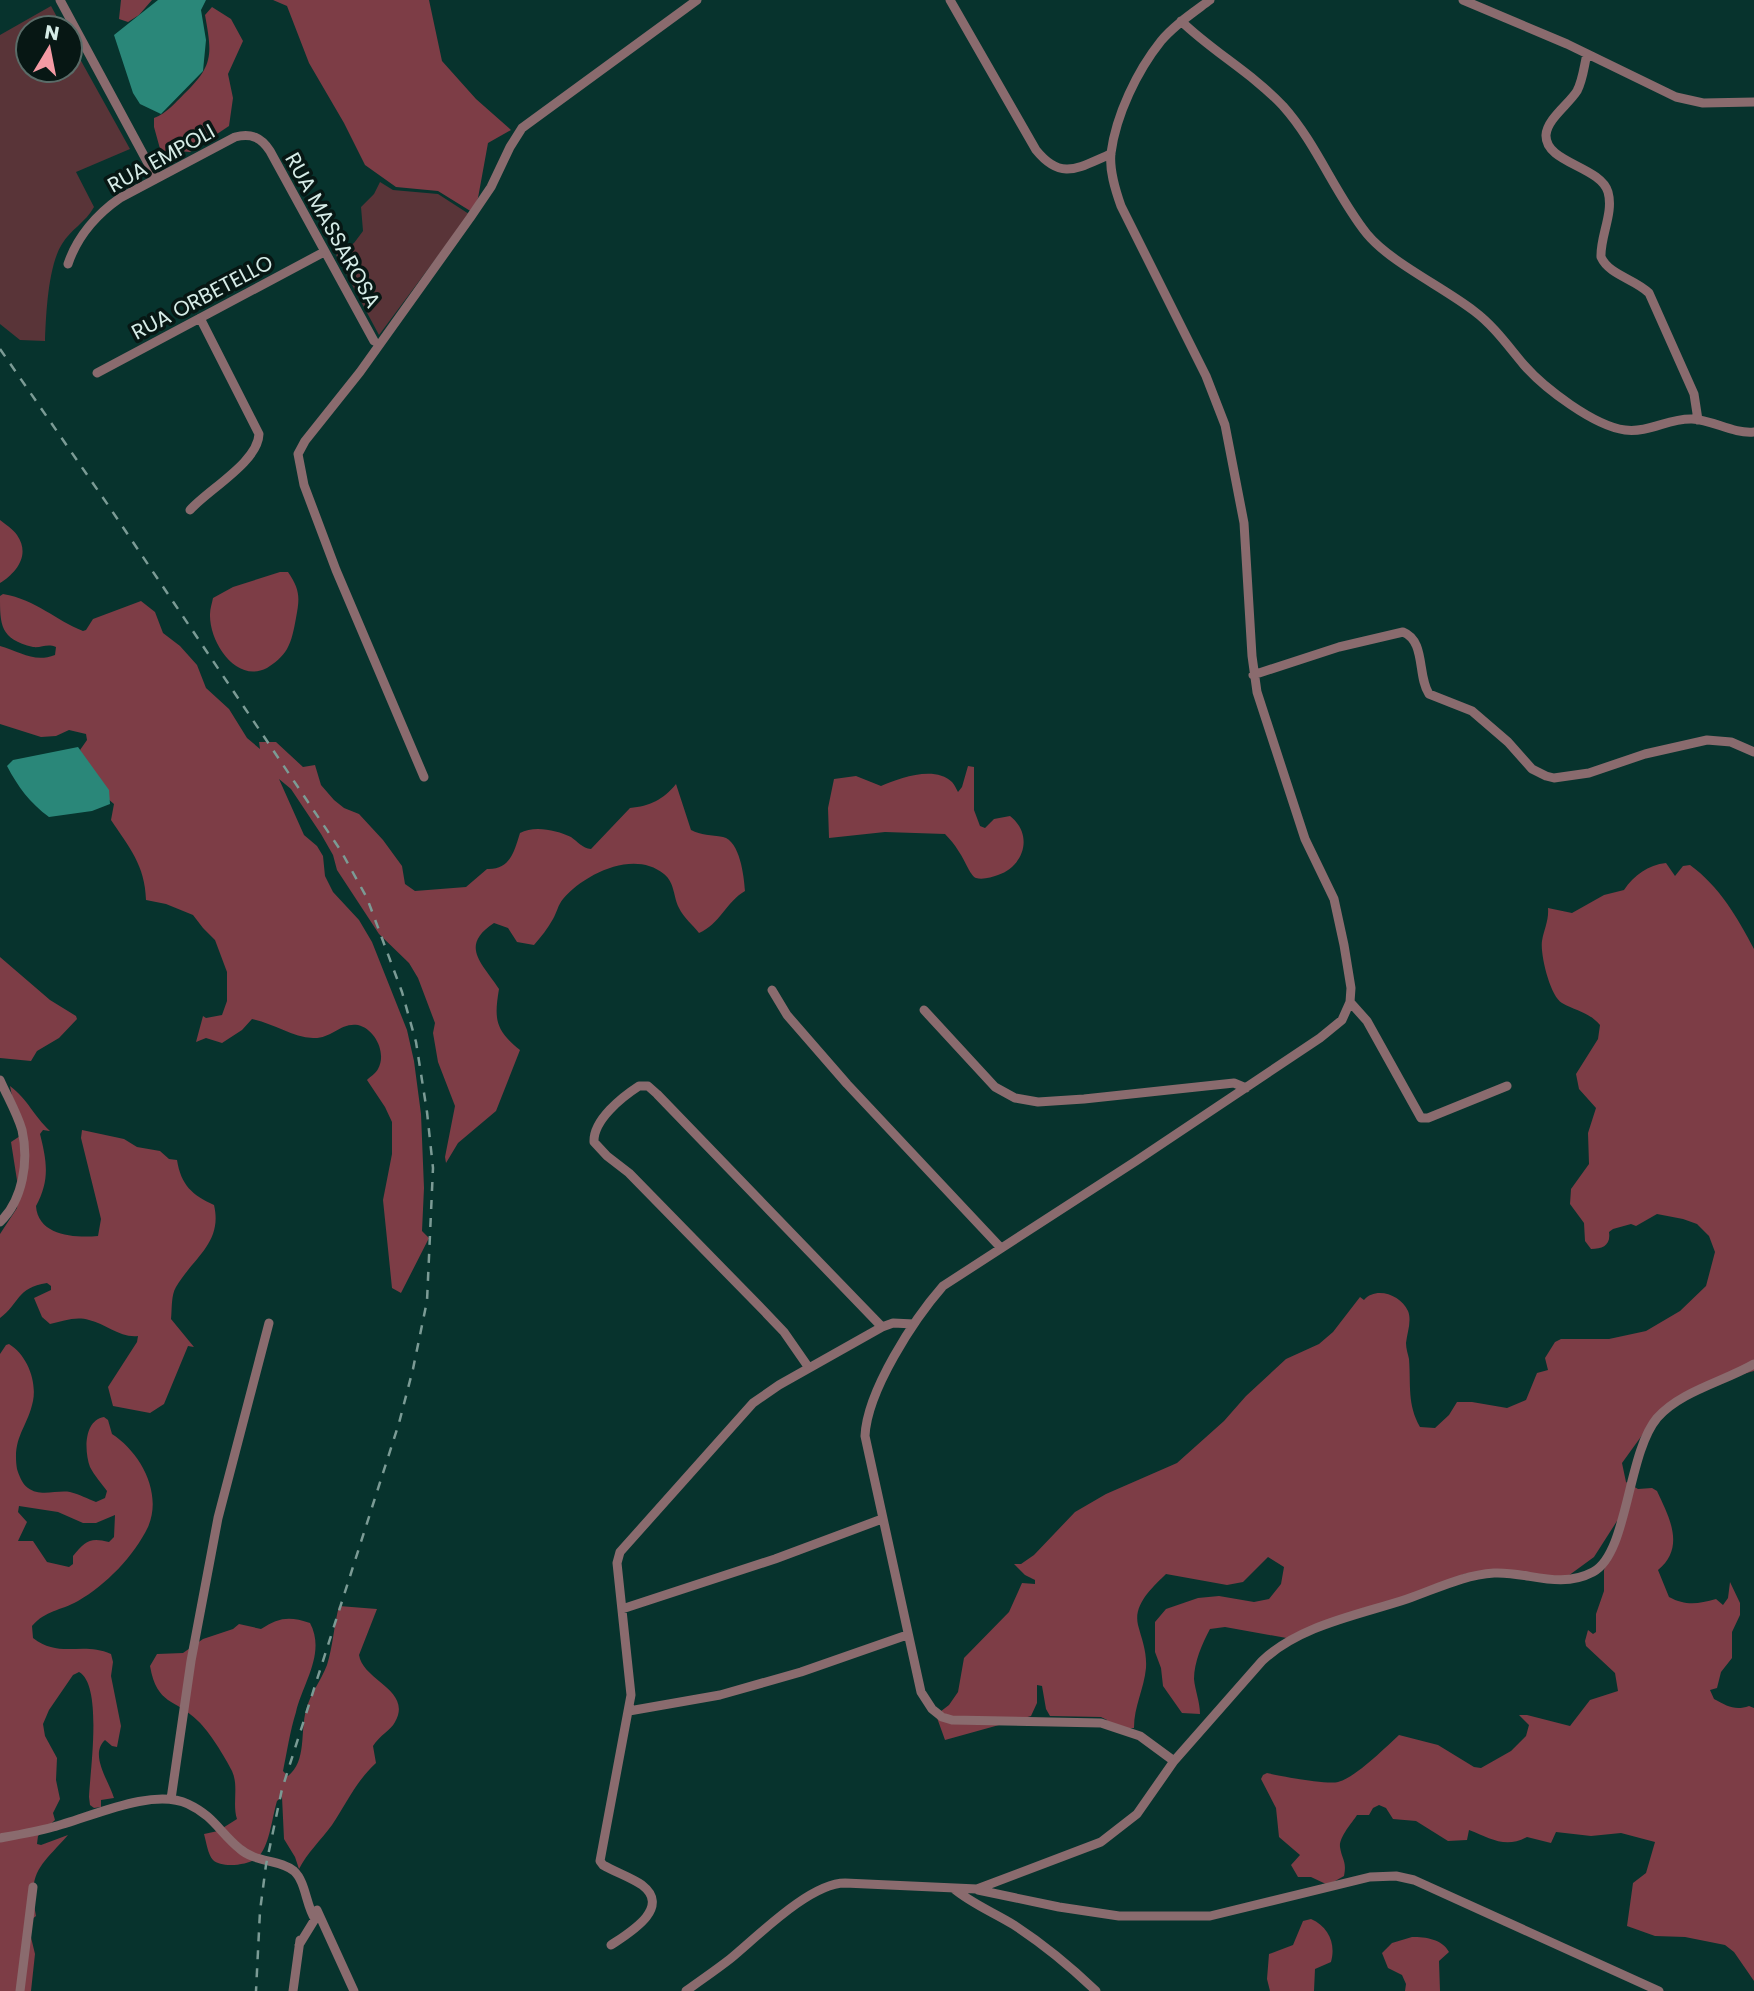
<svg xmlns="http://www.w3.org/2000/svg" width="1754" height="1991" viewBox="0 0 1754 1991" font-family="Poppins,sans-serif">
	<rect width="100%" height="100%" fill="#07332d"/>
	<path fill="#593438" d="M51,6L63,28H28V70H70V41L130,149L76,172L94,207C86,222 70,230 62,244C48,266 46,315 45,341L20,340L0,324V35Z
		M380,182L393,190L438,194L469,214L379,335L336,255L354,243L363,231L361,207L374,194Z"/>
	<path fill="#7d3d46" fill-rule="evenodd" d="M121,0H152L139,15L128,22L119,19Z
		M273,0H429L442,61L476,99L511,130L488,143L478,198L472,212L438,191L396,187L365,165L344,123L309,63L287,6Z
		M212,7L231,19L243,41L228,74L233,98L229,126L190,152L178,151L162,156L154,127V118C167,113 175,103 184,94C214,65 212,54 205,15Z
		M0,520C5,524 13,529 17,535C31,555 16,573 0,583Z
		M280,572H288C300,590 300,597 296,618C294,629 292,640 287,649C282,657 275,663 267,668C236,684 209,642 210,614C210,609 212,603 213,598L233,587Z
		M3,594C37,600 55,620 83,631L86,630L93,619L141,601L155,612L163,633L180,646L197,665L206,688L229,709L247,738L260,749L259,742H276L303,767L315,765L321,785L334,800L344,808L359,814L383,840L402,866L405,884L415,891L466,887L487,869C510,870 514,852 520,833C534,825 557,830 571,837C578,842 582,848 591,849L630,808C650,806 663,800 676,784L691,830C701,835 711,835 723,837C740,841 744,876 745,891C726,902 720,924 699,933C693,925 683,917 679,908C673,896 675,883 664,874C634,849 584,874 563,899C558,905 557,912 553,919C548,928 541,937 534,945L517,942L508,928L494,923C459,946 482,963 499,989C494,1019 495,1030 520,1050L496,1111L458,1143L446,1163L445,1157L455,1106L438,1062L433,1033L435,1023L418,978L409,963L379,934L337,870L333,855L321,834L291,789L279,779L304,835L317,846L323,856L325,876L333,892L359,920L372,942L407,1030L414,1061L421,1114L424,1188L422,1231L429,1238L401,1293L392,1288L383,1200L392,1154V1122L385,1107L367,1080C370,1077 376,1073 378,1069C387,1053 375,1029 358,1025C341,1022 331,1039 313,1038C292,1037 273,1023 252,1019L242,1030L222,1043L206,1038L196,1042L203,1016L206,1018L222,1015L227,1001V972L215,940L203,928L193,915L166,904L146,900C145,865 129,847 111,820L114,804L93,786L80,750L87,740L86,734L69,730L56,736L41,737L0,724V646C21,652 34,663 55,655L56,647C47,643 42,648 33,647C0,639 0,625 0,596Z
		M968,766L974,767V810L980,826L985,828L994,819L1010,816C1034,835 1024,866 998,875C992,877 983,880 976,878C973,877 971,873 969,870C962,856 956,845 945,834L885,832L829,838L828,808L834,779L856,776L881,786C899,778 935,765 952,782C955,785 956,789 958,792L962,787Z
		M1666,863L1675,876L1683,866L1690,865C1720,887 1737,917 1754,949V1371L1717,1381L1653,1420L1622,1463L1626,1482L1638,1489L1652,1488L1657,1491C1669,1517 1686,1547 1658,1570L1669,1597C1686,1606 1698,1604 1716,1599L1723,1605L1728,1598L1730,1582L1740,1603V1615L1732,1632V1658L1721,1672L1717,1688L1710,1690L1714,1699C1727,1706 1735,1711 1749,1706L1754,1708V1981L1734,1952L1725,1945L1685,1937L1655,1936L1627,1926L1633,1883L1646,1873L1655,1842L1621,1833L1591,1836L1556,1832L1551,1843L1527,1837C1505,1849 1490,1838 1469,1830L1467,1840L1448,1841L1416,1821L1393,1819L1386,1808L1379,1805L1373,1808L1369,1815H1357C1352,1823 1339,1837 1340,1847C1342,1860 1347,1861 1344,1876L1328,1885L1311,1877H1298L1291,1865L1300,1855L1279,1837L1276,1808L1261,1779L1263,1775L1267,1773C1281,1776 1327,1785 1338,1782C1355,1778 1386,1747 1399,1735L1438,1745L1474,1767L1481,1768L1511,1751L1526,1736L1529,1725L1519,1715H1527L1570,1726L1590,1700L1618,1691L1615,1673L1586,1646L1585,1641L1588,1630L1593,1634L1596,1632V1614L1604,1591V1570L1616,1542L1619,1523L1617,1521L1594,1557L1568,1576L1549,1578L1501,1569L1464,1574L1402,1600L1292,1639L1225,1627L1210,1629C1202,1644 1194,1662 1194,1679C1195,1690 1200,1702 1200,1714L1182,1713L1163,1686L1161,1668L1155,1652V1622L1166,1609L1198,1598L1219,1596L1254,1602L1269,1599L1281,1584L1284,1567L1268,1557L1243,1582L1227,1585L1166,1574C1153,1587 1133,1604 1138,1625C1142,1640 1147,1652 1146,1668C1144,1689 1134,1706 1134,1728H1108L1107,1720L1101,1717L1050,1716L1046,1709L1042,1686L1037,1685V1703L1031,1716L945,1740L936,1715L949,1705L958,1692L964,1658L1009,1612L1022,1583L1035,1584V1580L1025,1575L1014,1564H1021L1034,1555L1075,1512L1106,1494L1177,1463L1224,1421L1246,1396L1286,1359L1319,1344L1333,1332L1360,1297L1364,1300C1376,1286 1401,1295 1408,1311C1412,1321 1407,1333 1406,1343C1406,1349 1408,1354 1409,1359C1411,1385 1407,1404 1420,1427L1435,1428L1449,1415L1457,1402H1472L1507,1408L1526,1400L1537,1373L1548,1370L1545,1358L1555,1342L1561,1339H1609L1646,1331L1680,1311L1706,1286L1715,1252L1709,1236L1697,1224L1683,1219L1657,1214L1636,1226L1631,1224L1613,1229L1609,1232C1611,1245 1603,1249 1591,1249L1585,1241L1584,1223L1570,1204L1571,1189L1589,1164L1588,1133L1596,1108L1579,1089L1576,1074L1598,1039L1600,1025C1589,1012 1576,1011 1562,1003C1550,996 1540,954 1542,941C1544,929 1549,921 1548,908L1572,913L1604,895L1624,890C1634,875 1648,865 1666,863Z
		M0,957L50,1000L76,1016L77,1019L59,1038L37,1051L31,1061L0,1058Z
		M10,1086C29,1101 33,1115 50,1131L43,1130L40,1134C47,1162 50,1180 36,1206C38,1236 75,1238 98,1236L101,1219L81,1138L82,1130L124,1139L137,1147L160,1151L169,1159L177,1160C181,1185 192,1195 214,1205C223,1243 193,1258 176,1287C171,1295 172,1309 171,1319L194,1347L188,1346L164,1404L150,1413L113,1406L108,1387L137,1342L138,1336C120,1338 106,1324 89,1320C76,1316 63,1321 50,1324L42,1317L34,1298L51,1290V1286L47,1283C16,1288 20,1303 0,1318V1234L17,1208L19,1193L11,1142L20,1136Z
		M9,1344C27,1355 37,1381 33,1401C27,1429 12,1437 17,1469C19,1475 22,1484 28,1488C40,1497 56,1490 70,1492C79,1494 88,1499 96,1502L105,1498L107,1491C102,1484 94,1475 90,1467C84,1451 84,1420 104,1417L108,1420L112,1434C140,1452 163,1493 148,1527C134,1556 106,1585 78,1601C60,1611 46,1610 32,1626L33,1638C60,1659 82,1641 111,1654L113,1662L111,1676L121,1726L117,1747L112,1746L105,1740C89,1755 109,1781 114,1798L101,1800V1807L94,1808L90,1805L89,1797C90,1771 103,1685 79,1672L73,1675L49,1710L43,1724L45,1736L57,1758L56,1780L60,1799L53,1813L55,1820L38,1836L37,1844L41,1845L68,1835C41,1866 27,1871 36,1916L31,1920L29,1929L35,1954L31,1991H0V1354L6,1345ZM19,1506L58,1512L83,1523H96L115,1515L114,1537L109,1542C90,1537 85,1541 73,1556V1564L69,1567L47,1562L33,1541H18L27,1522L18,1512Z
		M339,1606L377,1609L359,1655C363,1681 413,1690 395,1722C391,1730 379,1736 373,1746L376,1763C357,1780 346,1804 332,1825C321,1840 307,1853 299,1869L295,1857L284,1839L282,1797L277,1801C272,1818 270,1842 260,1855C253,1865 222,1869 213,1860C208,1855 206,1841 204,1834L218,1831L237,1819C232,1804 239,1786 232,1771C225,1757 209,1731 198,1721C175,1698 157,1706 150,1666L157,1654L183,1653L203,1639L233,1629L239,1624L261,1629C279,1617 290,1616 310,1623C326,1653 303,1683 296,1712C290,1731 287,1752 283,1771L288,1776C307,1761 300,1732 306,1710C310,1694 321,1681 327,1665C333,1646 334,1625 339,1606Z
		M1311,1919C1329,1927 1336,1944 1331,1962L1315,1969L1314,1991H1270L1267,1979L1269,1954L1293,1945L1303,1921Z
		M1412,1937C1426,1937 1442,1939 1449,1952L1439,1961L1440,1991H1405L1406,1984L1402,1975L1388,1968L1382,1953L1392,1943Z"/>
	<path fill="#2a8779" d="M158,0H206L201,10L206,40L203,71L161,114L140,104L133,93L114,35Z
		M78,747L109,790L110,804L92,811L49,817C30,803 18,787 7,766L13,760Z"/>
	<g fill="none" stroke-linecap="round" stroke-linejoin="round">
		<path stroke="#8a6b6e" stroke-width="9" d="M60,0L156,178
			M950,0L1036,150C1062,182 1079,167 1111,154
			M1463,0L1567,44L1676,97L1703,103L1754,102
			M1181,21C1213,52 1252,73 1283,106C1317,144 1335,194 1367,234C1390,262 1443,287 1474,311C1494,326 1508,346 1524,365C1544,388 1594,426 1625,430C1649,433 1669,418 1692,419C1713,420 1733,434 1754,432
			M1587,54C1584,66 1583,80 1577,91C1569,104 1547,119 1546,135C1545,163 1600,166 1608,192C1614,213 1600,236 1601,257C1609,275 1635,279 1649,293L1694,394L1698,420
			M68,264C77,237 97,214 120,198L235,137C251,133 261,137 270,151L374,341
			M97,373L324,252
			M190,510C209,489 258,462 259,434L200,318
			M1253,675L1339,647L1403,632C1426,641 1417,676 1429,694L1472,711L1508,742L1532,769L1546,776L1554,778L1589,773L1645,754L1707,740L1731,742L1754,752
			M424,777L336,570L304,485L298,454L305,441L360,372L470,218L491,187L510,147L522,128L697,0
			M772,990L787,1015L847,1084L1001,1248
			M1350,1002L1367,1021L1421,1118H1428L1507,1086
			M924,1010L995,1087L1015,1098L1038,1102L1084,1099L1234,1083L1246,1088
			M0,1080C7,1096 17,1113 22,1130C29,1161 23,1200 0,1222
			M809,1368L784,1332L765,1312L629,1173L607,1156L594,1142C593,1120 622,1097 639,1086H648L657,1094L882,1327
			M622,1609L775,1559L882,1519
			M629,1711L720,1695L801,1672L907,1635
			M1174,1761L1140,1736L1101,1723L952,1720L942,1717L932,1709L921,1692L865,1436C867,1391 914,1319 943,1286L1136,1161L1320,1038L1342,1020L1350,1002L1351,988L1344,945L1334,899L1305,839L1257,692L1252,656L1244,523L1225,425L1206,376L1121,206C1115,189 1109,170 1111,153C1116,115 1137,71 1161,41C1174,25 1194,12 1210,0
			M171,1799L191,1661L218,1518L269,1323
			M0,1838C17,1835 35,1832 53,1827C89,1818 152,1787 188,1804C214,1816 220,1833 240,1849C256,1863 280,1859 294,1871C306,1882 306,1906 315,1919L299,1945
			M953,1888C972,1904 993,1912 1014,1925C1043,1944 1071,1967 1096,1991
			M978,1890L1059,1907L1119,1916H1210L1370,1877L1396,1876L1414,1880L1659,1991
			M317,1910L354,1991
			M611,1945C629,1933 672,1908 642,1885C630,1877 615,1872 603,1865L600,1861L631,1695L617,1563L620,1552L753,1403L779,1385L882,1327L893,1323L914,1324
			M20,1991L33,1887
			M293,1991L300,1940
			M686,1991C701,1980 716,1970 730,1959C758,1936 810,1883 845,1883L977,1889L1101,1842L1137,1814L1174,1761L1262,1661C1300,1625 1359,1615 1407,1599C1436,1589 1463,1575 1494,1573C1527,1571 1559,1590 1593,1572C1628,1554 1627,1454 1657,1418C1681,1391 1723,1382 1754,1364"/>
		<path stroke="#7b9b95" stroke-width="2.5" stroke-dasharray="9 9" stroke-linecap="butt" d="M0,349L108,505L341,851L367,898L402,992L416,1042L427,1112L433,1168L427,1301L413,1369L399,1423L282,1789L266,1865L260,1911L256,1991"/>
	</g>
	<g text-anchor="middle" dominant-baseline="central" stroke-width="7" stroke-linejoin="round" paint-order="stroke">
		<g font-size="21" fill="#d6ece7" stroke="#071714">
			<text transform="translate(161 158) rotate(-29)">RUA EMPOLI</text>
			<text transform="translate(333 230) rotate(61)">RUA MASSAROSA</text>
			<text transform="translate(202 297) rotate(-28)">RUA ORBETELLO</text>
		</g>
	</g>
	<g transform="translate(49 49) rotate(10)"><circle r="33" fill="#071714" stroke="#5a6c68" stroke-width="2"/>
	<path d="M0-5L12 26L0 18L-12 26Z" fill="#f49aa4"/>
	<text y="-10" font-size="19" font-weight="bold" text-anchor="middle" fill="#d6ece7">N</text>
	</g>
</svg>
